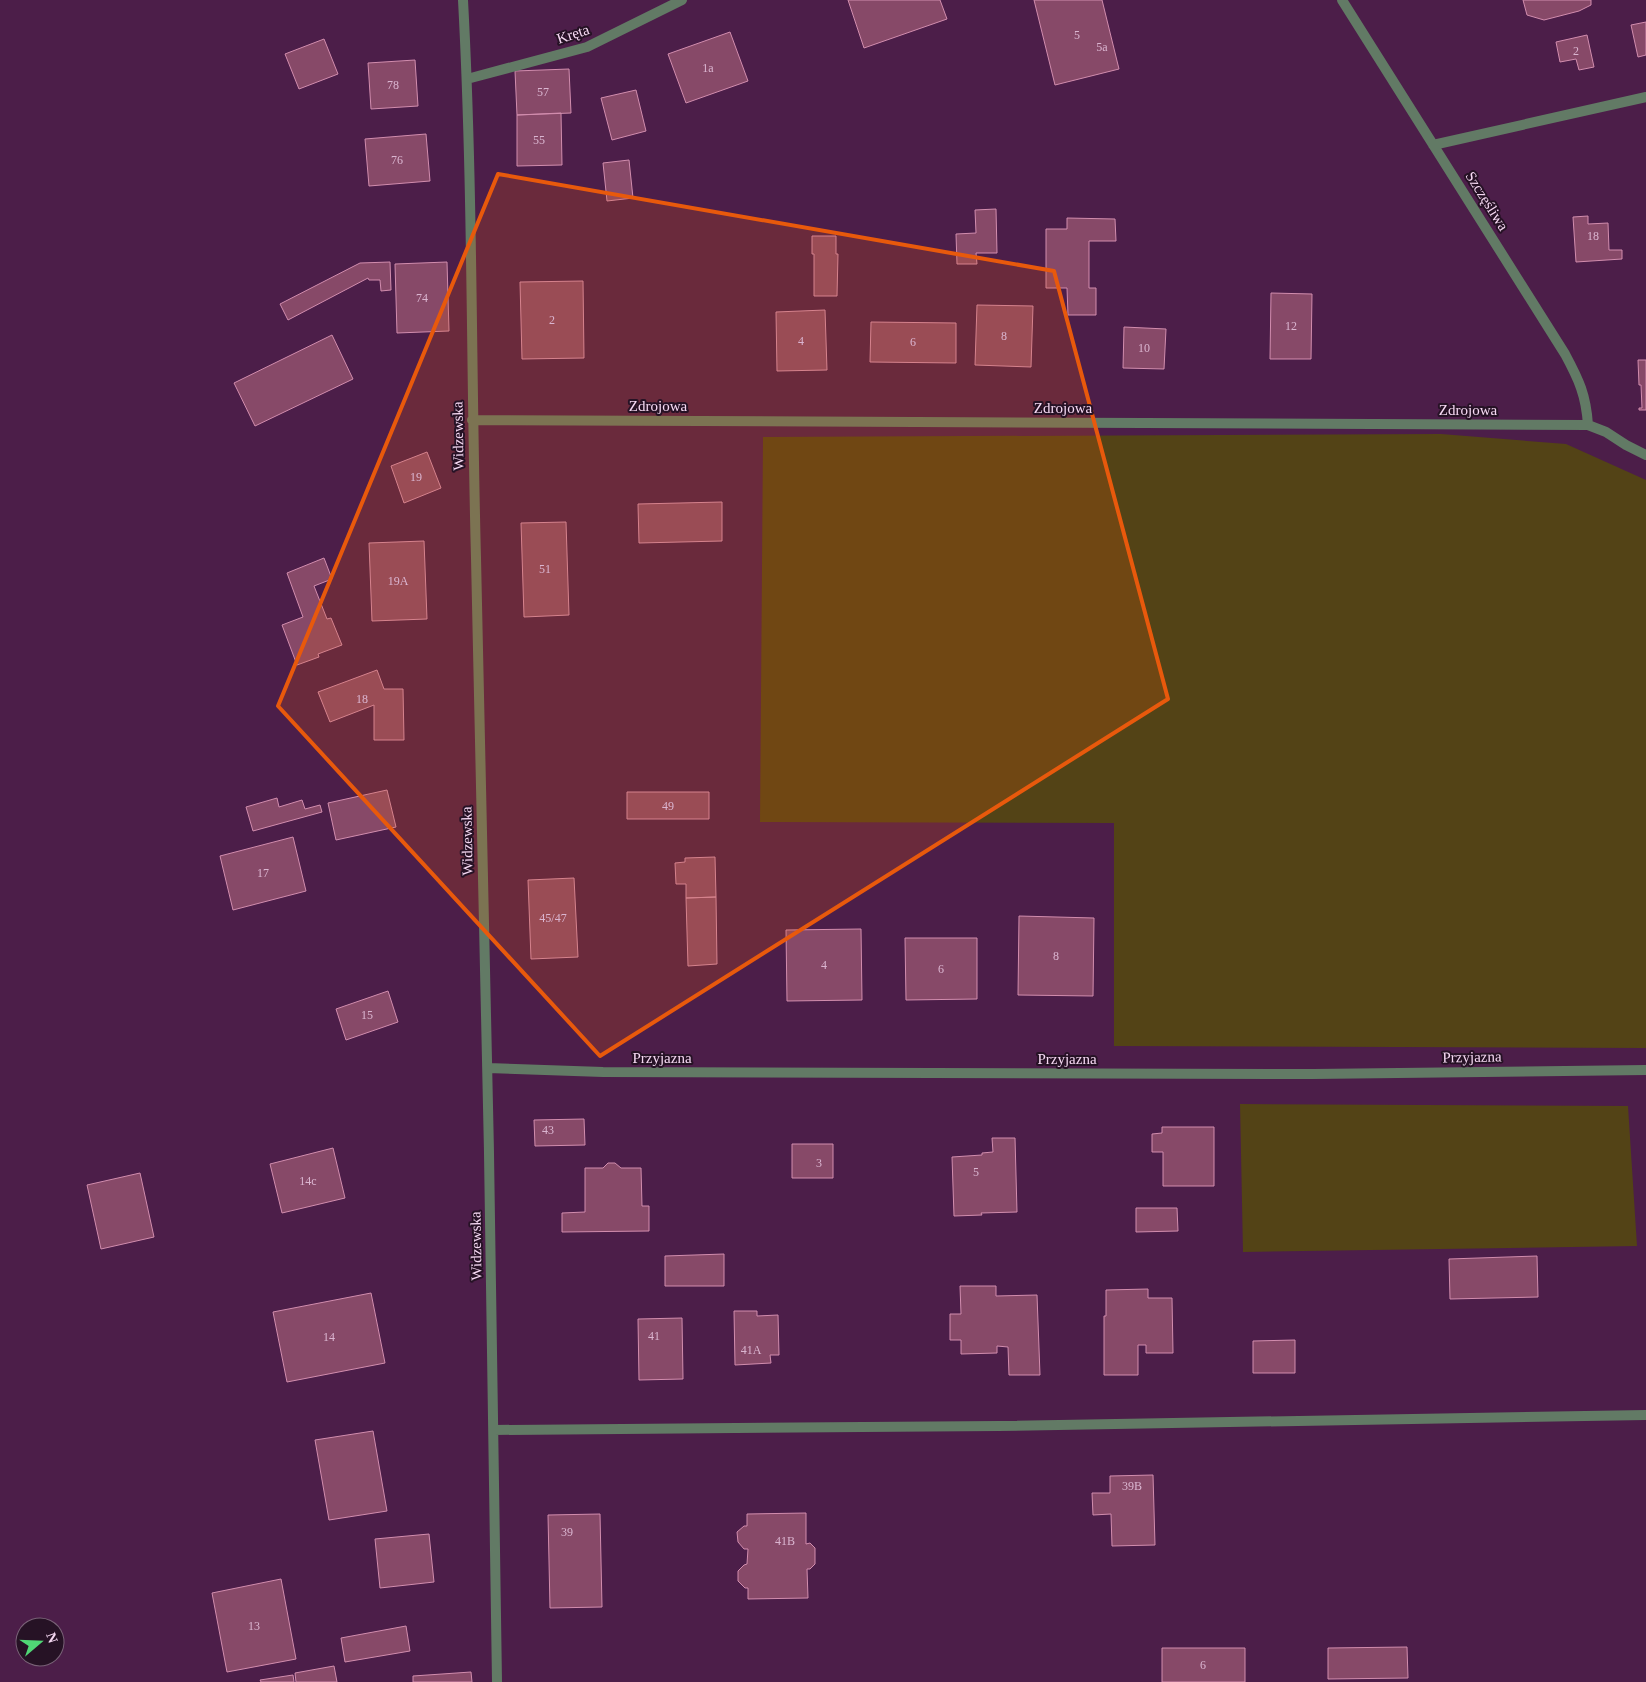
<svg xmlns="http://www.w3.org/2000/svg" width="1646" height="1682" viewBox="0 0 1646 1682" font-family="Georgia,serif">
	<rect width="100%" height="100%" fill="#4c1e49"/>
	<path fill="#534316" d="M1441,434L1566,444L1646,480V1048L1114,1046V823L760,822L763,437Z
		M1240,1104L1628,1106L1637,1246L1243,1252Z"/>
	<path fill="#874968" stroke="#d28dae" d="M848,0H940L947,19L864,48Z
		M1034,0H1102L1119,69L1055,85Z
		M1523,0H1591V5L1579,11L1544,20L1527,15Z
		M1646,22V55L1638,57L1631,25Z
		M730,32L748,81L686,103L668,54Z
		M1587,35L1594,67L1579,70L1576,59L1560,62L1556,42Z
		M324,39L338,74L299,89L285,54Z
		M415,60L418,106L371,109L368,63Z
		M569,69L571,113L517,115L515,71Z
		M636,90L646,131L612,140L601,98Z
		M561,113L562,165L517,166V115Z
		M426,134L430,181L369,186L365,139Z
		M629,160L633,198L607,201L603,163Z
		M996,209L997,253H976L977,264H957L956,234L976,233L975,210Z
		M1588,216V224L1608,223L1609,250H1622V259L1576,262L1573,217Z
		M1067,218L1115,219L1116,241H1089V288H1096V315H1068L1067,288H1046V229H1067Z
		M812,236H836V254H838L837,296H814V254H812Z
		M390,262L391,290L381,291L380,280H369L368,278L288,320L280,304L360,263Z
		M447,262L449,331L397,333L395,264Z
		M583,281L584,358L522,359L520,282Z
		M1271,293L1312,294L1311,359H1270Z
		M977,305L1033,306L1031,367L975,365Z
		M825,310L827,370L777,371L776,312Z
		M871,322L956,323V363L870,362Z
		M1124,327L1166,329L1164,369L1123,368Z
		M332,335L353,379L255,426L234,383Z
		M1638,360H1646V410H1639V408H1642L1641,385H1639Z
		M427,452L441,488L404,503L391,466Z
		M722,502V541L639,543L638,504Z
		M566,522L569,615L524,617L521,523Z
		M424,541L427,619L372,621L369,543Z
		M324,558L332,579L314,586L327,619L331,618L342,645L318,654L319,657L297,665L282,625L303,617L287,573Z
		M377,670L384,689H403L404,740H374V705L330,722L318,692Z
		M387,790L396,827L336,840L328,803Z
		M627,792H709V819H627Z
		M277,798L279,807L302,800L305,809L320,805L322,812L253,831L246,807Z
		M293,837L306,891L233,910L220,856Z
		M715,857L716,897L686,898V884H676L675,863L685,862V858Z
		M574,878L578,957L531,959L528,880Z
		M716,897L717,964L688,966L686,898Z
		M1019,916L1094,918L1093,996L1018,995Z
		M861,929L862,1000L787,1001L786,930Z
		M905,938H977V999L906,1000Z
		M388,991L398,1022L346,1040L336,1009Z
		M584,1119L585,1145L535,1146L534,1120Z
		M1162,1127H1214V1186H1163V1152H1152V1134L1162,1133Z
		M992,1138H1015L1017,1212L981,1213L982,1215L954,1216L952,1157L982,1155V1153L993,1152Z
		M792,1144H833V1178H792Z
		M333,1148L345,1198L282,1213L270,1164Z
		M608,1163H615L621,1168H641L642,1206H649V1231L562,1232V1213L585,1212V1168H603Z
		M140,1173L154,1237L101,1249L87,1185Z
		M1136,1208H1177L1178,1231L1136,1232Z
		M724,1254V1286H665V1256Z
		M1537,1256L1538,1297L1450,1299L1449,1259Z
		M960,1286H996V1296L1037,1295L1040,1375H1009L1008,1347L997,1346V1353L961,1354V1340H950V1314H961Z
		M1148,1289V1298H1172L1173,1353H1146V1345H1138V1375H1104V1316H1106V1290Z
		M371,1293L385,1363L287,1382L273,1312Z
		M734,1311H757V1316L778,1315L779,1355H770L771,1363L735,1365Z
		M682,1318L683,1379L639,1380L638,1319Z
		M1295,1340V1373H1253V1341Z
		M373,1431L387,1511L329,1520L315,1440Z
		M1153,1475L1155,1545L1112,1546L1111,1514L1093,1515L1092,1493H1110V1476Z
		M806,1513V1544L810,1543L815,1548V1564L810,1569H807L808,1598L748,1599V1588H745L738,1581V1571L744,1565L747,1564L748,1549H744L738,1542L737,1532L744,1526H747V1514Z
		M600,1514L602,1607L550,1608L548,1515Z
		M429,1534L434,1582L380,1588L375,1539Z
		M281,1579L296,1659L227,1672L212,1593Z
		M406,1626L410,1651L345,1662L341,1638Z
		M1407,1647L1408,1678L1328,1679V1648Z
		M1162,1648H1245V1682H1162Z
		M334,1666L337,1682H296L295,1673Z
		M471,1672L472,1682H413V1676Z
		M293,1675L294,1682H261L260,1680Z"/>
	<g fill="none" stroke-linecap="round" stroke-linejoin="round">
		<path stroke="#627a65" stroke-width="10" d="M463,0C473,186 471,372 476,558C485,933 493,1307 497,1682
			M1342,0L1565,354C1579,380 1586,395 1588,425
			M467,79L587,47L682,0
			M1433,145L1646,97
			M472,420L1588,425L1606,432L1626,445L1646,455
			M488,1068L603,1072L1313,1074L1646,1070
			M494,1430L998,1426L1646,1415"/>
	</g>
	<path fill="#e8590c" fill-opacity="0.2" stroke="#e8590c" stroke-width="4" stroke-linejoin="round" d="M498,174L1054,271L1168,699L600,1056L278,706Z"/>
	<g text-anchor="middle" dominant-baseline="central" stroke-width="4" stroke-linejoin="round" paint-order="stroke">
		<g font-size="12" fill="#dab5d0">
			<text x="1077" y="35">5</text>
			<text x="1102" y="47">5a</text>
			<text x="1576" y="51">2</text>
			<text x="708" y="68">1a</text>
			<text x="393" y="85">78</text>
			<text x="543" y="92">57</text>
			<text x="539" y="140">55</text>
			<text x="397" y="160">76</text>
			<text x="1593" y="236">18</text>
			<text x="422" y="298">74</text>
			<text x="552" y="320">2</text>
			<text x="1291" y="326">12</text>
			<text x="1004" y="336">8</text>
			<text x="801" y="341">4</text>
			<text x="913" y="342">6</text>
			<text x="1144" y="348">10</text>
			<text x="416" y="477">19</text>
			<text x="545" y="569">51</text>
			<text x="398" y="581">19A</text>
			<text x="362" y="699">18</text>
			<text x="668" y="806">49</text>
			<text x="263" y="873">17</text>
			<text x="553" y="918">45/47</text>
			<text x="1056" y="956">8</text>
			<text x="824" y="965">4</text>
			<text x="941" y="969">6</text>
			<text x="367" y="1015">15</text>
			<text x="548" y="1130">43</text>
			<text x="819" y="1163">3</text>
			<text x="976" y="1172">5</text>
			<text x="308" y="1181">14c</text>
			<text x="654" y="1336">41</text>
			<text x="329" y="1337">14</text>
			<text x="751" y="1350">41A</text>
			<text x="1132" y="1486">39B</text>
			<text x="567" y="1532">39</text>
			<text x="785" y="1541">41B</text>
			<text x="254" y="1626">13</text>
			<text x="1203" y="1665">6</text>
		</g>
		<g font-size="15" fill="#f6d9f3" stroke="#261225">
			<text transform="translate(573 34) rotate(-18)">Kręta</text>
			<text transform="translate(1487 201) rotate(58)">Szczęśliwa</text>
			<text x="658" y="406">Zdrojowa</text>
			<text x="1063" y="408">Zdrojowa</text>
			<text x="1468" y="410">Zdrojowa</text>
			<text transform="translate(458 436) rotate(-91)">Widzewska</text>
			<text transform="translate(467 841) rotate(-91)">Widzewska</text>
			<text transform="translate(1472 1057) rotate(-1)">Przyjazna</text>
			<text x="662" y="1058">Przyjazna</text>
			<text x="1067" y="1059">Przyjazna</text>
			<text transform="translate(476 1246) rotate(-91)">Widzewska</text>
		</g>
	</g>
	<g transform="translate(40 1642) rotate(71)"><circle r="24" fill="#261225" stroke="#796277"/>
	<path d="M0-4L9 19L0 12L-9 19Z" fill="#50d675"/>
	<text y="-8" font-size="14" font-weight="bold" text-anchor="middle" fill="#f6d9f3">N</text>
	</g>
</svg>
